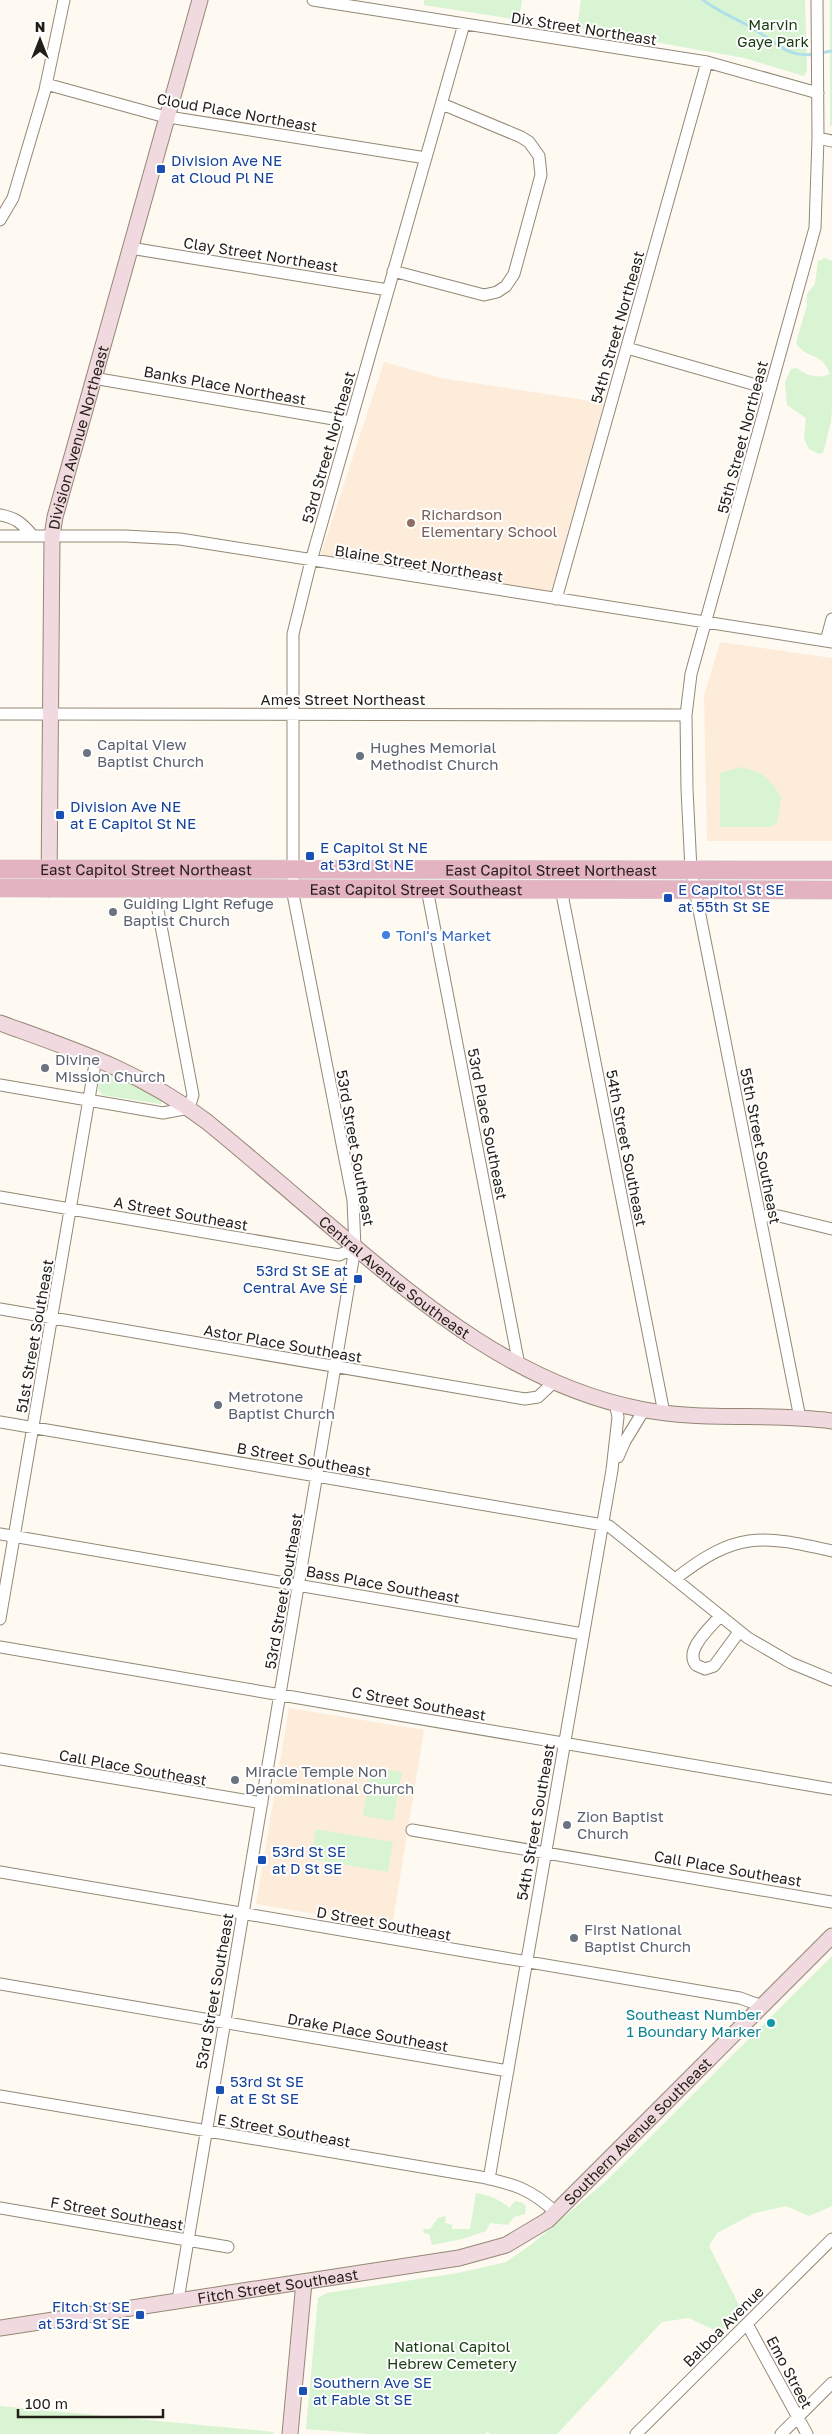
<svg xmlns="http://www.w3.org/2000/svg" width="832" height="2434" viewBox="0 0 832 2434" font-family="'Golos Text',sans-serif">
	<rect width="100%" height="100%" fill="#fef9f1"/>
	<path fill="#feecdb" d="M384,362L441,378L604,403L551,592L320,557Z
		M720,642L832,658V841H707L704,696Z
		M289,1708L424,1730L392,1927L256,1904Z"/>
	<path fill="#d8f4d3" d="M424,0H522L519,20L430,6L424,5Z
		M581,0H805L807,71L804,76L744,58L577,28Z
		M830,0H832V126L830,125Z
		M825,258L832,261V404L831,422L823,453L819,454L809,449L804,439L806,418L787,405L785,382L791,369L797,368C807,376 818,379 830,374C821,350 809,362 796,343L807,305V294L815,284L818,261Z
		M740,767C764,773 768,776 781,797L777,823L770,827H720V773Z
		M107,1072L161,1100V1104L102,1095L98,1089L100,1077Z
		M371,1767L402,1772L393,1821L363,1816Z
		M316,1829L393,1842L388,1872L311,1859Z
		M832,1956V2206L809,2216L786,2206L755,2213L717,2233L709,2246L741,2309L720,2333L689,2318L662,2322L557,2434H491L487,2432L485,2434H368L306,2429L318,2298L327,2293L458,2273L506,2262L532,2244L605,2182Z
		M476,2193C486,2194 502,2200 509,2208L515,2201L523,2203L526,2206L525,2214L514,2217L508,2225L490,2223L486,2231L462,2239L432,2245L429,2234L424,2233L423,2229H430L438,2218L446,2216L445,2223L452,2225V2229H470Z
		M0,2406L274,2432L273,2434H0Z"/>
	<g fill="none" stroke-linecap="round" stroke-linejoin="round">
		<path stroke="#afe0e9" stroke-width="3" d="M703,0C719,12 737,19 754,29C774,41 789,59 814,54
			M820,53L832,51"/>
		<g stroke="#948875" stroke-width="13">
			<path id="street" d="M313,0L707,62L818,93
				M46,84L162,116L426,158
				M818,138L832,141
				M0,220L13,198L45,90L64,0
				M130,248L388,290
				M393,271L484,295L497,292L506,286L514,274L541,175L539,156L529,142L521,137L442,104
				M627,348L770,389
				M93,378L351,422
				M0,515C16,518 22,523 33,536
				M0,536H125L180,539L832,642
				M556,599L707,62
				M826,641L832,619
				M0,714L686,715
				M427,889L519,1365
				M561,889L664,1413
				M0,1085L163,1113L189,1108L193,1095L154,889
				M0,1197L339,1255L355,1248
				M760,1216H779L832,1229
				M0,1309L525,1399L538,1397L555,1381
				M800,1418L691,870L687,789L686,715L691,674L815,228L818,138L817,0
				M0,1422L609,1526L748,1638L791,1663L832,1680
				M618,1457L625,1441L644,1410
				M0,1534L583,1634
				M675,1579C735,1532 760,1534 832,1551
				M720,1616C710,1628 684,1650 696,1665L705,1669L714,1666L739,1632
				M0,1619L96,1058
				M0,1647L832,1789
				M0,1759L262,1803
				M412,1830L832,1902
				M0,1872L740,1998L762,2006
				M0,1984L508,2071
				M0,2096L481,2177C513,2184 532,2189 556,2213
				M489,2179L612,1470L618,1417L615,1403
				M0,2208L228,2247
				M178,2300L355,1248L353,1200L293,894V634L311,561L464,24
				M747,2324L807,2434
				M636,2434L832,2239
				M781,2434L832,2383"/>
		</g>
		<g stroke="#948875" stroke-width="17">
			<g id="secondary">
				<path id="s1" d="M49,889L52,536L55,517L200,0"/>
				<path id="s2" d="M0,1023C77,1051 140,1071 206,1121C250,1157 293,1194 336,1231C425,1307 521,1386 640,1409C703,1422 768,1412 832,1421"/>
				<path id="s3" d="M0,2328L459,2258L506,2245L548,2220L832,1936"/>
				<path d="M290,2434L304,2282"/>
			</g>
		</g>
		<g stroke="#d7d6d5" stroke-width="19">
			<g id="primary">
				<path id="s4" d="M0,869L832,870"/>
				<path id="s5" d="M0,888L832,890"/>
			</g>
		</g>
		<use href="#street" stroke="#fff" stroke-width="11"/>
		<use href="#secondary" stroke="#f1d9e0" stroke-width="15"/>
		<use href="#primary" stroke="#e3b3c1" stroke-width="18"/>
	</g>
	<g fill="#1a4fb4" stroke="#fff" stroke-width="2">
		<rect x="156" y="164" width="10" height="10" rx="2.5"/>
		<rect x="55" y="810" width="10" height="10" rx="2.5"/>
		<rect x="305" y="851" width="10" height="10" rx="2.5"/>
		<rect x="663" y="893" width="10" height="10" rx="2.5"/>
		<rect x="353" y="1274" width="10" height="10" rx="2.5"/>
		<rect x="257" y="1855" width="10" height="10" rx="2.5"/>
		<rect x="215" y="2085" width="10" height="10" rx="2.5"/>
		<rect x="135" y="2310" width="10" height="10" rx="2.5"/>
		<rect x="298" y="2386" width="10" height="10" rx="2.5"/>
	</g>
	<circle fill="#8d6e63" stroke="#fff" stroke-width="2" cx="411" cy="523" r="5"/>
	<g fill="#6b7280" stroke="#fff" stroke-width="2">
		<circle cx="87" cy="753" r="5"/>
		<circle cx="360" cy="756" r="5"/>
		<circle cx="113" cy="912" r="5"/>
		<circle cx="45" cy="1068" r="5"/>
		<circle cx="218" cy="1405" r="5"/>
		<circle cx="235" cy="1780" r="5"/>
		<circle cx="567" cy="1825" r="5"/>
		<circle cx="574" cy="1938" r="5"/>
	</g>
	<circle fill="#3f7fe0" stroke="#fff" stroke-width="2" cx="386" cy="935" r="5"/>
	<circle fill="#0f9aa8" stroke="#fff" stroke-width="2" cx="771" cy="2023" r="5"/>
	<g text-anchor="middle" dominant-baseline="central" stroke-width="4" stroke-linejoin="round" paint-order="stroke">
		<g font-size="15" fill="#183c10" stroke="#fff">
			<text x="773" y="24">Marvin<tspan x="773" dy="17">Gaye Park</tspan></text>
			<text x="452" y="2346">National Capitol<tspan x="452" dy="17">Hebrew Cemetery</tspan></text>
		</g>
		<g font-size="15" fill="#231e17" stroke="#fff">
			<text transform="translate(584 28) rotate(9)">Dix Street Northeast</text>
			<text transform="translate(237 112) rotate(10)">Cloud Place Northeast</text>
			<text transform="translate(261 254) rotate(9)">Clay Street Northeast</text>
			<text transform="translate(617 327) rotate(-74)">54th Street Northeast</text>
			<text transform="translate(225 385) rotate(10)">Banks Place Northeast</text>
			<text transform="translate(742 437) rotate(-75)">55th Street Northeast</text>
			<text stroke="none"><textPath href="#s1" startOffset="455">Division Avenue Northeast</textPath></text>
			<text transform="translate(328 447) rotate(-74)">53rd Street Northeast</text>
			<text transform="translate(419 563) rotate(9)">Blaine Street Northeast</text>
			<text x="343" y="699">Ames Street Northeast</text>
			<text stroke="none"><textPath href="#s4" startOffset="146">East Capitol Street Northeast</textPath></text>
			<text stroke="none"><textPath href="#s4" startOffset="551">East Capitol Street Northeast</textPath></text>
			<text stroke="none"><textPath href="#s5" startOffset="416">East Capitol Street Southeast</textPath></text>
			<text transform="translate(488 1124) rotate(79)">53rd Place Southeast</text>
			<text transform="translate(761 1146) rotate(79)">55th Street Southeast</text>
			<text transform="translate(356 1148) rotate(80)">53rd Street Southeast</text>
			<text transform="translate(627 1148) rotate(79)">54th Street Southeast</text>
			<text transform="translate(181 1213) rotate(10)">A Street Southeast</text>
			<text stroke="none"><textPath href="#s2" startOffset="474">Central Avenue Southeast</textPath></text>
			<text transform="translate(34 1336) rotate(-80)">51st Street Southeast</text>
			<text transform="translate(283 1343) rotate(10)">Astor Place Southeast</text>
			<text transform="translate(304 1459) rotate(10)">B Street Southeast</text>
			<text transform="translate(383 1584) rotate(10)">Bass Place Southeast</text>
			<text transform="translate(283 1591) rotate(-80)">53rd Street Southeast</text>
			<text transform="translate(419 1703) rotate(10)">C Street Southeast</text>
			<text transform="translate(133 1767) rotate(10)">Call Place Southeast</text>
			<text transform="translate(535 1822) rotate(-80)">54th Street Southeast</text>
			<text transform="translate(728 1868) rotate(10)">Call Place Southeast</text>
			<text transform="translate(384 1923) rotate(10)">D Street Southeast</text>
			<text transform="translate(214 1991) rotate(-80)">53rd Street Southeast</text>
			<text transform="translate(368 2032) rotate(10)">Drake Place Southeast</text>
			<text transform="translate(284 2130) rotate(10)">E Street Southeast</text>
			<text stroke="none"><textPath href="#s3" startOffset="688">Southern Avenue Southeast</textPath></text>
			<text transform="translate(117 2213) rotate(10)">F Street Southeast</text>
			<text stroke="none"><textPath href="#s3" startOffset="281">Fitch Street Southeast</textPath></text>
			<text transform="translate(723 2326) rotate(-45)">Balboa Avenue</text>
			<text transform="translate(790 2372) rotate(62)">Emo Street</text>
		</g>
		<g font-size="15" fill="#164399" stroke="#fff" text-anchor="start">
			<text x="171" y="160">Division Ave NE<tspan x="171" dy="17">at Cloud Pl NE</tspan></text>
			<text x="70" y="806">Division Ave NE<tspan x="70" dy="17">at E Capitol St NE</tspan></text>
			<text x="320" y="847">E Capitol St NE<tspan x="320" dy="17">at 53rd St NE</tspan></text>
			<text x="678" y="889">E Capitol St SE<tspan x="678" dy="17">at 55th St SE</tspan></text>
			<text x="348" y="1270" text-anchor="end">53rd St SE at<tspan x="348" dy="17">Central Ave SE</tspan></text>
			<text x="272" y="1851">53rd St SE<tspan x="272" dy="17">at D St SE</tspan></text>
			<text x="230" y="2081">53rd St SE<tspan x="230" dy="17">at E St SE</tspan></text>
			<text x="130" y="2306" text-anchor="end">Fitch St SE<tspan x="130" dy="17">at 53rd St SE</tspan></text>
			<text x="313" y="2382">Southern Ave SE<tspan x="313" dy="17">at Fable St SE</tspan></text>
		</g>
		<g font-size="15" fill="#785e54" stroke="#fff" text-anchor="start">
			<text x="421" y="514">Richardson<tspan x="421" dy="17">Elementary School</tspan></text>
		</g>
		<g font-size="15" fill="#5b616d" stroke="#fff" text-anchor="start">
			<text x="97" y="744">Capital View<tspan x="97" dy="17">Baptist Church</tspan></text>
			<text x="370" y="747">Hughes Memorial<tspan x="370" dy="17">Methodist Church</tspan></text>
			<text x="123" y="903">Guiding Light Refuge<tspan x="123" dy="17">Baptist Church</tspan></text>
			<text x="55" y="1059">Divine<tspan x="55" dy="17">Mission Church</tspan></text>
			<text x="228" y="1396">Metrotone<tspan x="228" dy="17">Baptist Church</tspan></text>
			<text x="245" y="1771">Miracle Temple Non<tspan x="245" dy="17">Denominational Church</tspan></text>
			<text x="577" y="1816">Zion Baptist<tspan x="577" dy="17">Church</tspan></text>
			<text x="584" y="1929">First National<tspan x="584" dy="17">Baptist Church</tspan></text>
		</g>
		<g font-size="15" fill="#366cbe" stroke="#fff" text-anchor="start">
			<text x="396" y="935">Toni's Market</text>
		</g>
		<g font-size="15" fill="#0d838f" stroke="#fff" text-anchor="end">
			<text x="761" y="2014">Southeast Number<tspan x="761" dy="17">1 Boundary Marker</tspan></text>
		</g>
	</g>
	<g transform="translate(40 40)" stroke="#ffffff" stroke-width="4" paint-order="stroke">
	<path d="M0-4L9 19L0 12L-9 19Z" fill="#231e17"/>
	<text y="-8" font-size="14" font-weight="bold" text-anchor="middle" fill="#231e17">N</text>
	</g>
	<path d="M18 2409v8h145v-8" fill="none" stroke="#231e17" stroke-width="2.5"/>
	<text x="25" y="2409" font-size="15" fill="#231e17" stroke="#ffffff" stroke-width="4" paint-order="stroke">100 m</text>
</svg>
